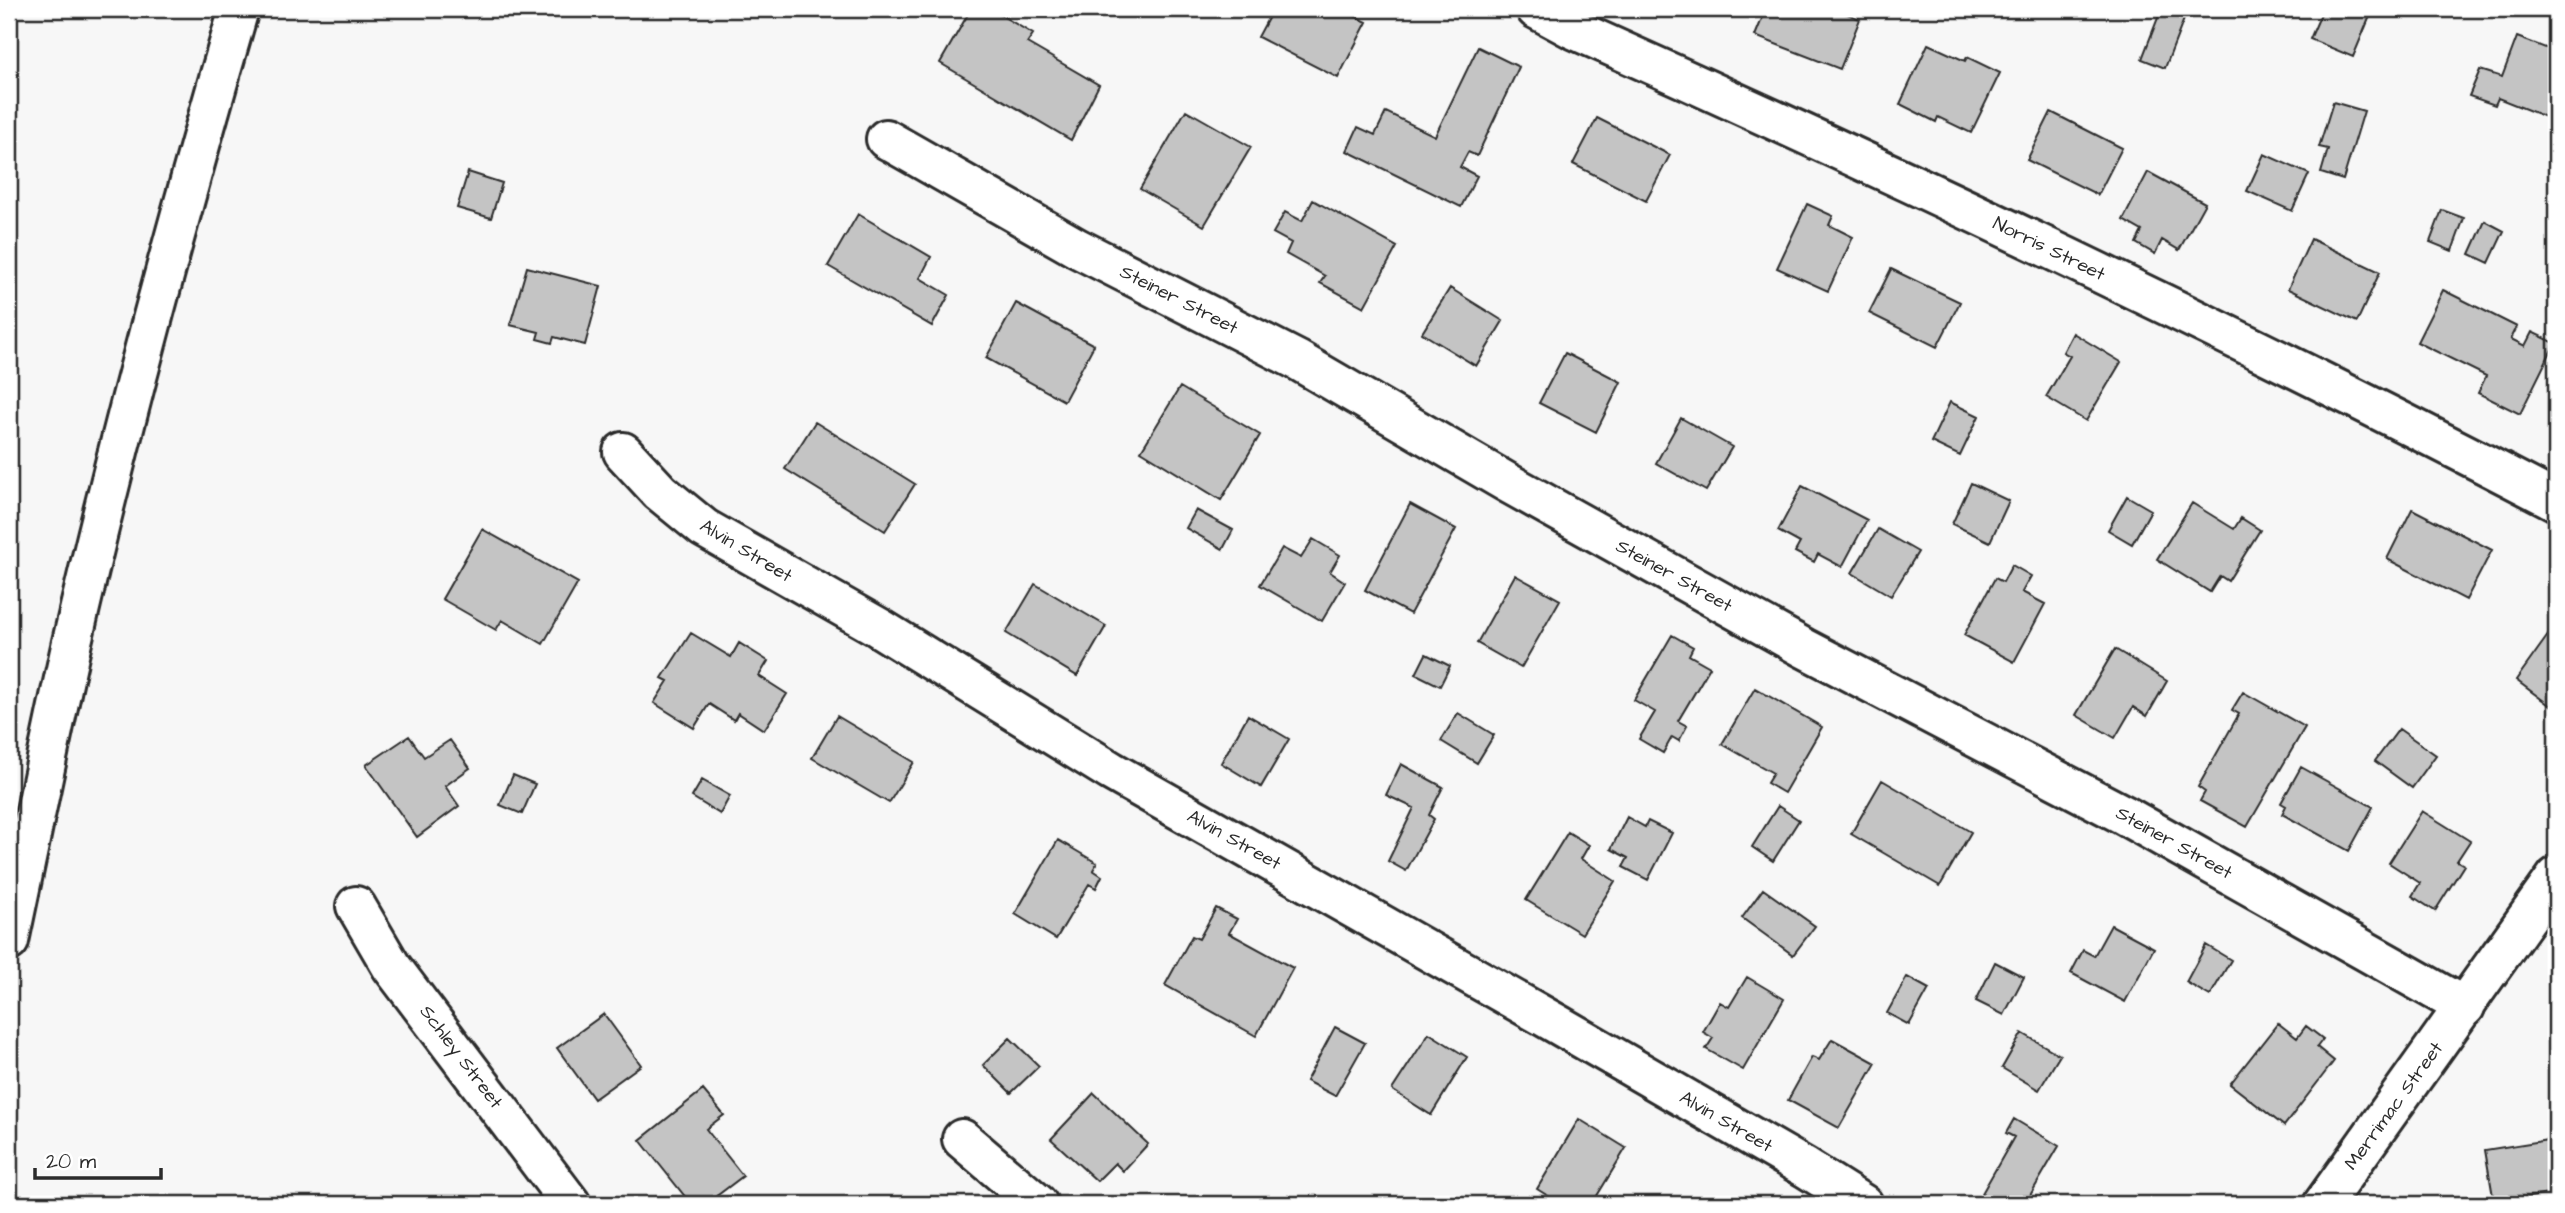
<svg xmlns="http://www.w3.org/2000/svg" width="2565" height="1213" viewBox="0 0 2565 1213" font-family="'Architects Daughter',sans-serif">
	<rect width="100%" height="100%" fill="#f7f7f7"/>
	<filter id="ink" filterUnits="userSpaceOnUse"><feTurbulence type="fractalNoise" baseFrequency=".0143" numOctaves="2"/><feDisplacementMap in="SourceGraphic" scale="14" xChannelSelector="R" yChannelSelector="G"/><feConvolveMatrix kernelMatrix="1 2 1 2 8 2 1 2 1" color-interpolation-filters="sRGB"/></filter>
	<g filter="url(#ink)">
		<path fill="#c4c4c4" stroke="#2b2b2b" stroke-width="2" d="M971,9H990L1033,34L1027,43L1099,85L1071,140L940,63Z
			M1273,9H1340L1367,22L1338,78L1258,37Z
			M1766,9H1835L1860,19L1840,69L1755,36Z
			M2323,9H2373L2353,57L2310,39Z
			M2161,10L2184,19L2165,68L2142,59Z
			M2517,37L2556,52V71L2553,81L2556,82V121L2498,98L2495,105L2469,96L2480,70L2502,77Z
			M1928,44L1965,61L1967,57L2000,73L1971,133L1938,117L1936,122L1900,104Z
			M1478,47L1519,67L1477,156L1468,152L1460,167L1477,176L1461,207L1347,151L1358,127L1375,135L1386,112L1435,136Z
			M2333,102L2364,111L2343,180L2321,173L2328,149L2319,147Z
			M1186,110L1251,147L1204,226L1140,189Z
			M2051,112L2122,148L2098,195L2027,160Z
			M1597,118L1670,155L1646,201L1573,164Z
			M2264,154L2309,174L2292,211L2247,191Z
			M468,172L502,183L491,218L457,208Z
			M2148,172L2205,203L2179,250L2162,240L2155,254L2136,243L2142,231L2123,220Z
			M1313,200L1397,247L1364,307L1320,283L1325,276L1286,254L1291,243L1273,233L1285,212L1302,221Z
			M1807,204L1833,216L1829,225L1853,237L1828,291L1777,268Z
			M2442,210L2464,218L2452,251L2430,242Z
			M858,214L931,257L920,278L949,295L932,326L828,266Z
			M2485,221L2504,231L2489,263L2470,254Z
			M2311,239L2380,272L2357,322L2288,289Z
			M527,267L601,286L585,345L554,337L552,343L537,339L539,332L510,325Z
			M1891,269L1960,302L1937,347L1869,313Z
			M1450,288L1503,321L1476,366L1422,333Z
			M2443,290L2517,327L2511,339L2525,346L2532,332L2555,343L2520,414L2478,393L2486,376L2417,342Z
			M1016,303L1094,345L1064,401L986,358Z
			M2073,333L2121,362L2086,421L2046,397L2070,356L2063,352Z
			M1565,353L1621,382L1596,432L1539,403Z
			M1180,387L1260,435L1221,500L1141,451Z
			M1950,402L1979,416L1960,456L1931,442Z
			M1681,418L1732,447L1706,491L1656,463Z
			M815,422L915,484L885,531L785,469Z
			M1971,483L2009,501L1990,542L1952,524Z
			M1802,486L1867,520L1842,567L1818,554L1814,562L1795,552L1800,543L1778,531Z
			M2127,496L2151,510L2132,544L2108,530Z
			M2192,503L2234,529L2241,518L2260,530L2228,581L2220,576L2210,592L2157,559Z
			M1410,504L1456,529L1410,614L1365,590Z
			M2412,509L2492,550L2466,600L2387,559Z
			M1196,510L1233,530L1223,549L1186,528Z
			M482,529L578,583L543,644L502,620L496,630L442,599Z
			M1878,529L1918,552L1891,596L1852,573Z
			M1313,539L1340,555L1330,572L1345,582L1322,621L1260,585L1282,548L1301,558Z
			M2012,565L2031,576L2022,592L2045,604L2014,662L1964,635L1995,578L2003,582Z
			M1515,575L1560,600L1521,668L1477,643Z
			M1035,584L1106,626L1077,676L1006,633Z
			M2556,624V710L2516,680Z
			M691,633L731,657L739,643L768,661L759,676L787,694L764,730L738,713L734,720L709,704L694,728L654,703L668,681L662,678Z
			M1672,635L1693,647L1689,655L1710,667L1678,721L1687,726L1679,741L1672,737L1663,753L1639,739L1655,712L1634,700Z
			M2115,649L2167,681L2147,716L2133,707L2115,738L2076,715Z
			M1426,654L1450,666L1440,686L1416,674Z
			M1755,688L1822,727L1784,793L1767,783L1773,773L1722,744Z
			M2243,692L2305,727L2247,827L2200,801L2205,792L2198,787L2239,714L2232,710Z
			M1458,713L1494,735L1477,763L1441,741Z
			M1248,715L1289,739L1261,787L1221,763Z
			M837,716L914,762L889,803L812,758Z
			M2399,729L2436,755L2412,788L2375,761Z
			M409,736L424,757L450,740L470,768L445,786L459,806L417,837L366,765Z
			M1401,764L1443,787L1429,815L1434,819L1406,871L1388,861L1414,808L1386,795Z
			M2301,767L2373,807L2349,851L2282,814L2286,806L2281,803Z
			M513,775L535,784L522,814L500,805Z
			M702,780L730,796L720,814L692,797Z
			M1882,780L1971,832L1940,886L1851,834Z
			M1778,806L1799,820L1773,861L1752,847Z
			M2422,811L2470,841L2457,861L2464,865L2435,911L2412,896L2420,883L2389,863Z
			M1627,817L1645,827L1648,821L1672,833L1648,880L1623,867L1628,858L1611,849Z
			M1568,832L1589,845L1581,859L1615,881L1582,934L1526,900Z
			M1058,840L1097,863L1093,870L1102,876L1096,888L1089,884L1056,939L1015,914Z
			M1763,889L1815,926L1793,955L1742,918Z
			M1216,908L1237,919L1229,933L1293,968L1256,1036L1165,985L1192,936L1199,939Z
			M2111,925L2154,948L2125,1002L2071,973L2083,950L2094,956Z
			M2206,945L2231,960L2210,996L2186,982Z
			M1995,962L2024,977L2004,1015L1976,1001Z
			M1747,977L1784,999L1743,1070L1706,1049L1713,1038L1703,1032L1720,1002L1729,1007Z
			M1907,977L1929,989L1909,1025L1887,1013Z
			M604,1014L641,1065L594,1099L557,1048Z
			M2278,1023L2297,1038L2306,1026L2323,1039L2317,1047L2334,1061L2284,1126L2230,1084Z
			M1335,1027L1365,1043L1335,1096L1306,1081Z
			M1429,1033L1467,1057L1431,1115L1392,1090Z
			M2022,1033L2060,1055L2039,1090L2002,1068Z
			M1010,1038L1039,1066L1011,1093L983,1065Z
			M1832,1039L1876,1063L1839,1128L1788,1100L1812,1057L1819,1060Z
			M703,1090L724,1115L706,1129L743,1176L706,1204H691L640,1140Z
			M1094,1093L1148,1144L1123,1171L1115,1163L1097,1181L1051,1139Z
			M1579,1119L1626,1148L1592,1204H1561L1537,1189Z
			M2014,1119L2059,1146L2025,1204H1981L1977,1202L2014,1137L2006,1133Z
			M2554,1139L2556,1193L2494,1202L2485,1150Z"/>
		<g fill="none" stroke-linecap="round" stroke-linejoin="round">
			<g stroke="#2b2b2b" stroke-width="44">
				<path id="street" d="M1536,9L1573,29C1905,177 2233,333 2556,501
					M886,139L1077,248L1297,360L1508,483L1804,648L2124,815L2465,1007
					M623,452L660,492L704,528L878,627L1111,771L1557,1024L1806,1168L1863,1204
					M356,906L391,966L571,1204
					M962,1139L1038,1204"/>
			</g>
			<g stroke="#2b2b2b" stroke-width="44">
				<path id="secondary" d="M2323,1204L2556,877"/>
			</g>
			<g stroke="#2b2b2b" stroke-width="44">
				<path id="highway" d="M9,941C30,841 50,741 72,642C121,429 178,218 239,9"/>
			</g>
			<use href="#street" stroke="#fff" stroke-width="38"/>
			<use href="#secondary" stroke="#fff" stroke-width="38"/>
			<use href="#highway" stroke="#fff" stroke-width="38"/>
		</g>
	</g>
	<g text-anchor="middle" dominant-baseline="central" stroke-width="6" stroke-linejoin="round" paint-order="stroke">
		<g font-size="19" fill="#2b2b2b" stroke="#fff">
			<text transform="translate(2049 249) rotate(26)">Norris Street</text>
			<text transform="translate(1179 300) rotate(27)">Steiner Street</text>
			<text transform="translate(746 551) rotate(31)">Alvin Street</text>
			<text transform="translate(1674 576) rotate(29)">Steiner Street</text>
			<text transform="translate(1234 840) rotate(29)">Alvin Street</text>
			<text transform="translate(2174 843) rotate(29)">Steiner Street</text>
			<text transform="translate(461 1057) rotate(53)">Schley Street</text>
			<text transform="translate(2394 1106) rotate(-54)">Merrimac Street</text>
			<text transform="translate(1726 1122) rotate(30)">Alvin Street</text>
		</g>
	</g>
	<rect width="2565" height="1213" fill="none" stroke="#fff" stroke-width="35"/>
	<rect x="18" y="18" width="2530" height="1178" fill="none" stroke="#2b2b2b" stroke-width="2.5" filter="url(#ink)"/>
	<path d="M35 1168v10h126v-10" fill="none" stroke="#2b2b2b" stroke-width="3.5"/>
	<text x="46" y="1168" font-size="21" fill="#2b2b2b" stroke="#ffffff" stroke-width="5" paint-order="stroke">20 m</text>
</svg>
